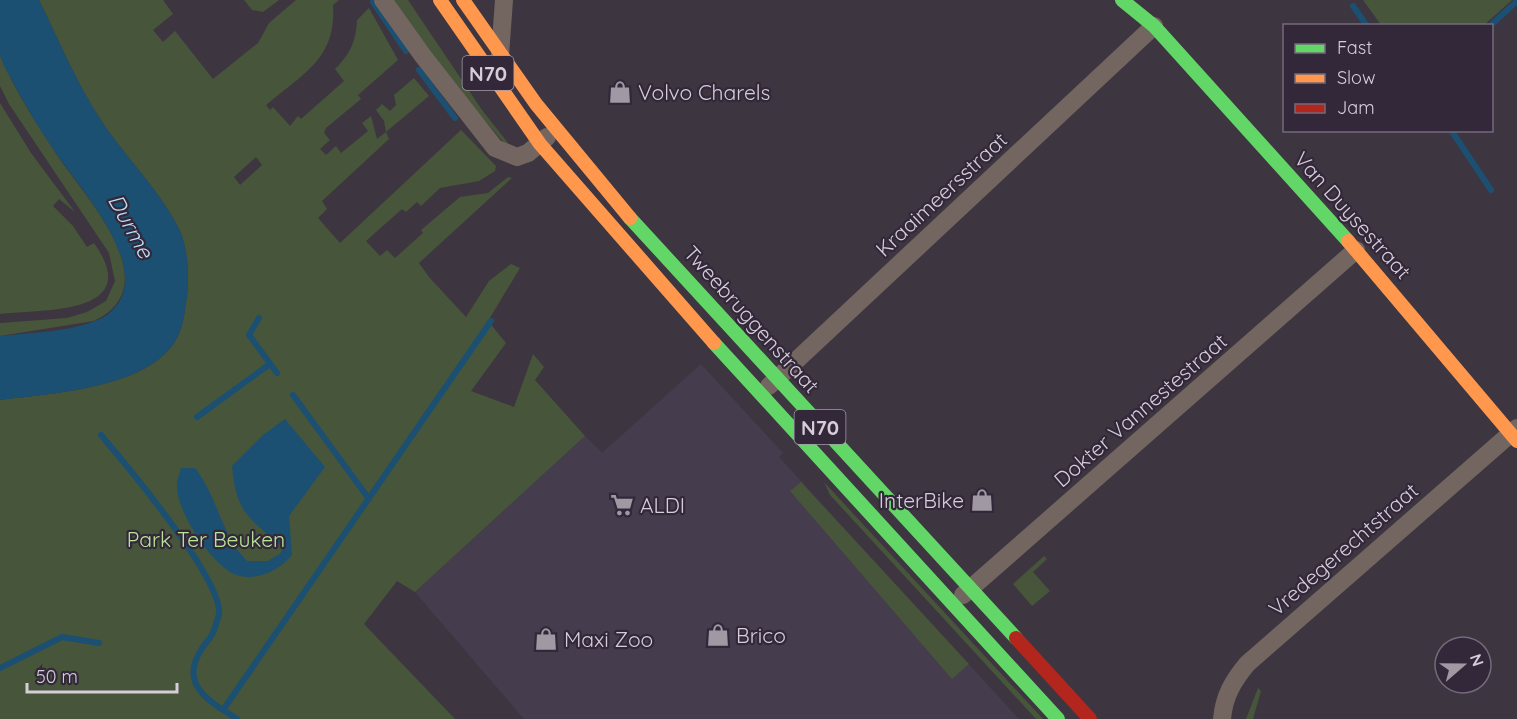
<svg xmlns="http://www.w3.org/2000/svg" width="1517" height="719" viewBox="0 0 1517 719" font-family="Quicksand,sans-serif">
	<rect width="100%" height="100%" fill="#3d3640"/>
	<path fill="#453d4d" d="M701,364L783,453L779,457L1019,719H524L415,592L585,436L602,453Z"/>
	<path fill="#47553b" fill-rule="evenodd" d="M39,0H163L173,14L153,30L163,42L175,31L213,79L258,43L269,23L296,0H339L333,5C337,58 303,74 266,105L270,110L273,107L290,126L298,116L301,119L344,81L335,69C350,54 356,42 357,20L369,8L398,60L358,95L361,99L326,128L324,133L330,140L320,149L326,155L336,146L341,153L368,131L362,123L371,116L377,139L386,132L384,121L376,110L382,104L390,111L396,105L394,95L414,78L429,96L386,132L389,139L322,201L327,209L318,218L340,243L461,130L496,166L495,171L479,181L440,188L421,206L417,202L406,212L402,209L366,241L380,256L387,250L395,258L423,233L421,230L460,197L488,193L508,177L512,178L419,263L429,277L466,317L489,281L511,264L520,268L488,321L506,343L471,391L514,407L533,354L544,367L535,380L585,436L415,592L397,581L364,624L455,719H0V400C51,393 152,389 178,336C184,324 185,308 187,296C189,275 188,247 179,229C159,189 126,158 102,122C77,84 59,41 39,0ZM256,157L262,165L240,185L234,177Z
		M244,0H279L263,12L252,10Z
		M391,0H408L482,110L512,148L510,150L470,103Z
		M1363,0H1512L1483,26L1381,25Z
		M0,55C14,90 37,124 57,155C85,197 170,285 94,321L0,336V323L67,318L87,312L106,301L115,281L109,253L9,104L0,86Z
		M0,103L31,153L75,212L59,199L53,206L73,226L87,247L94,243C146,316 41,309 0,314Z
		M801,482L969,664L952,679L790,491Z
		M824,482L1043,719H1036L830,495Z
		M1044,556L1047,559L1033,572L1050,591L1032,606L1013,584Z
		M1258,688L1261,691L1253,719H1246Z"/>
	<path fill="#1b5072" d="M0,0H39C59,41 77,84 102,122C126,158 159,189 179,229C188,247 189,275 187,296C185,308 184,324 178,336C152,389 51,393 0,400V336C28,333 85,331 107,315C160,276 82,191 58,156C38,128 21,97 4,66L0,55Z
		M285,419L325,467L289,516L292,555C280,570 255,583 234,574C210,563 174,508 177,482C178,477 180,472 181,468H195C217,495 221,535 247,561H268L281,553L282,546C248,518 236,512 232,466L263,435Z"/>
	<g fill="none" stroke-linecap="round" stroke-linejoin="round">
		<path stroke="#1b5072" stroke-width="6" d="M373,2L406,51
			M1353,6L1367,26
			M1490,26L1517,1
			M419,70L455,118
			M1451,130L1491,190
			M259,318L249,335L277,373
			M293,395L369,499
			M197,417L270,364
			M101,435C129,468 214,570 219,609C220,614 217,621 215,627C213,637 206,641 201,650C179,685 209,701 237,719
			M0,668L62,637L99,643
			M223,710L491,321"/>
		<path stroke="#73655f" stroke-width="18" d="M383,0L423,56L495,148L517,157L528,153L547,137
			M500,55L504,0
			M769,386L1154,26
			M963,595L1356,250
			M1222,719C1224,696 1233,681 1247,664L1517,428"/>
		<path stroke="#63d668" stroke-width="14" d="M1122,0L1154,26L1348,241
			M630,218L1016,638
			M714,343L1058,719"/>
		<path stroke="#ff974d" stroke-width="14" d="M440,0L540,144L714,343
			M463,0L536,104L630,218
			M1348,241L1517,441"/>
		<path stroke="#b3261e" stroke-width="14" d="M1016,638L1090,719"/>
	</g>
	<defs>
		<g id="shop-bare" transform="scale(1.8)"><path d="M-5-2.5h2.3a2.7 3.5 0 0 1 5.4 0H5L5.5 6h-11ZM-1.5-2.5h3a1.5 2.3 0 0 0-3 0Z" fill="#a099a3" stroke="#33283a" stroke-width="2.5" paint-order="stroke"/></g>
		<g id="supermarket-bare" transform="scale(1.8)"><path d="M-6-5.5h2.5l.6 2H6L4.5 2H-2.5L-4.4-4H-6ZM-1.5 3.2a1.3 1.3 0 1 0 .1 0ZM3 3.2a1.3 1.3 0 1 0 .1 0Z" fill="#a099a3" stroke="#33283a" stroke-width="2.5" paint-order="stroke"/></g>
	</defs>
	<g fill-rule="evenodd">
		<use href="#shop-bare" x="620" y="92"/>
		<use href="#shop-bare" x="982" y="500"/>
		<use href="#supermarket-bare" x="622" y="505"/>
		<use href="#shop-bare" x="718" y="635"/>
		<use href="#shop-bare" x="546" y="639"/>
	</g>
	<g text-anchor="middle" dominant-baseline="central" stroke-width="4.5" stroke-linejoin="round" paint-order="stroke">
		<g fill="#33283a" stroke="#a49ca9" stroke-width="1.5">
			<rect x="462.5" y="56" width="51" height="34" rx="4.5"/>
			<rect x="794.5" y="410" width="51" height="34" rx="4.5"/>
		</g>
		<g font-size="20" font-weight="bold" fill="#d5ced9">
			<text x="488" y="73">N70</text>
			<text x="820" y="427">N70</text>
		</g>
		<g font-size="21" fill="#d5ced9" stroke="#33283a" text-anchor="start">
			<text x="638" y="92">Volvo Charels</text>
			<text x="964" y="500" text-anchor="end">InterBike</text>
			<text x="640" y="505">ALDI</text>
			<text x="736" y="635">Brico</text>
			<text x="564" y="639">Maxi Zoo</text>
		</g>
		<g font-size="21" fill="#d5ced9" stroke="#33283a">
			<text transform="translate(941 194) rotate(-43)">Kraaimeersstraat</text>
			<text transform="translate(1353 215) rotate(48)">Van Duysestraat</text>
			<text transform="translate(752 319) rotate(48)">Tweebruggenstraat</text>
			<text transform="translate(1140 410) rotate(-41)">Dokter Vannestestraat</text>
			<text transform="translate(1343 549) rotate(-41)">Vredegerechtstraat</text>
		</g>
		<g font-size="21" fill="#b7e495" stroke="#33283a">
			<text x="206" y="539">Park Ter Beuken</text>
		</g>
		<g font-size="22" font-style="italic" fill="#c0dff6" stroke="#33283a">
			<text transform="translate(131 226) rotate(61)">Durme</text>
		</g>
	</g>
	<rect x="1283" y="24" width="210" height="108" fill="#33283a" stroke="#746a7a" stroke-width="1.5"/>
	<rect x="1295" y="44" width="30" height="9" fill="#63d668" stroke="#746a7a" stroke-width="1.5"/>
	<text x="1337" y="54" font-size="18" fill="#d5ced9">Fast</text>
	<rect x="1295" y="74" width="30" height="9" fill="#ff974d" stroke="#746a7a" stroke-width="1.5"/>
	<text x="1337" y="84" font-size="18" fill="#d5ced9">Slow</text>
	<rect x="1295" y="104" width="30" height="9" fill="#b3261e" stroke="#746a7a" stroke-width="1.5"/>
	<text x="1337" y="114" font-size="18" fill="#d5ced9">Jam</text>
	<g transform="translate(1463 665) rotate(70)"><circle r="28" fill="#33283a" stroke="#746a7a" stroke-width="1.5"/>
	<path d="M0-4.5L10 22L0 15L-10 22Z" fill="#a099a3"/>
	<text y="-9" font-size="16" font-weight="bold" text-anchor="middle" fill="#d5ced9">N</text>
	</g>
	<path d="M27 683v9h150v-9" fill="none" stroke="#d5ced9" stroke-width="3"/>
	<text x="36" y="683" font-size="18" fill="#d5ced9" stroke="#33283a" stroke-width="4.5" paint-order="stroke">50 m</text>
</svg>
